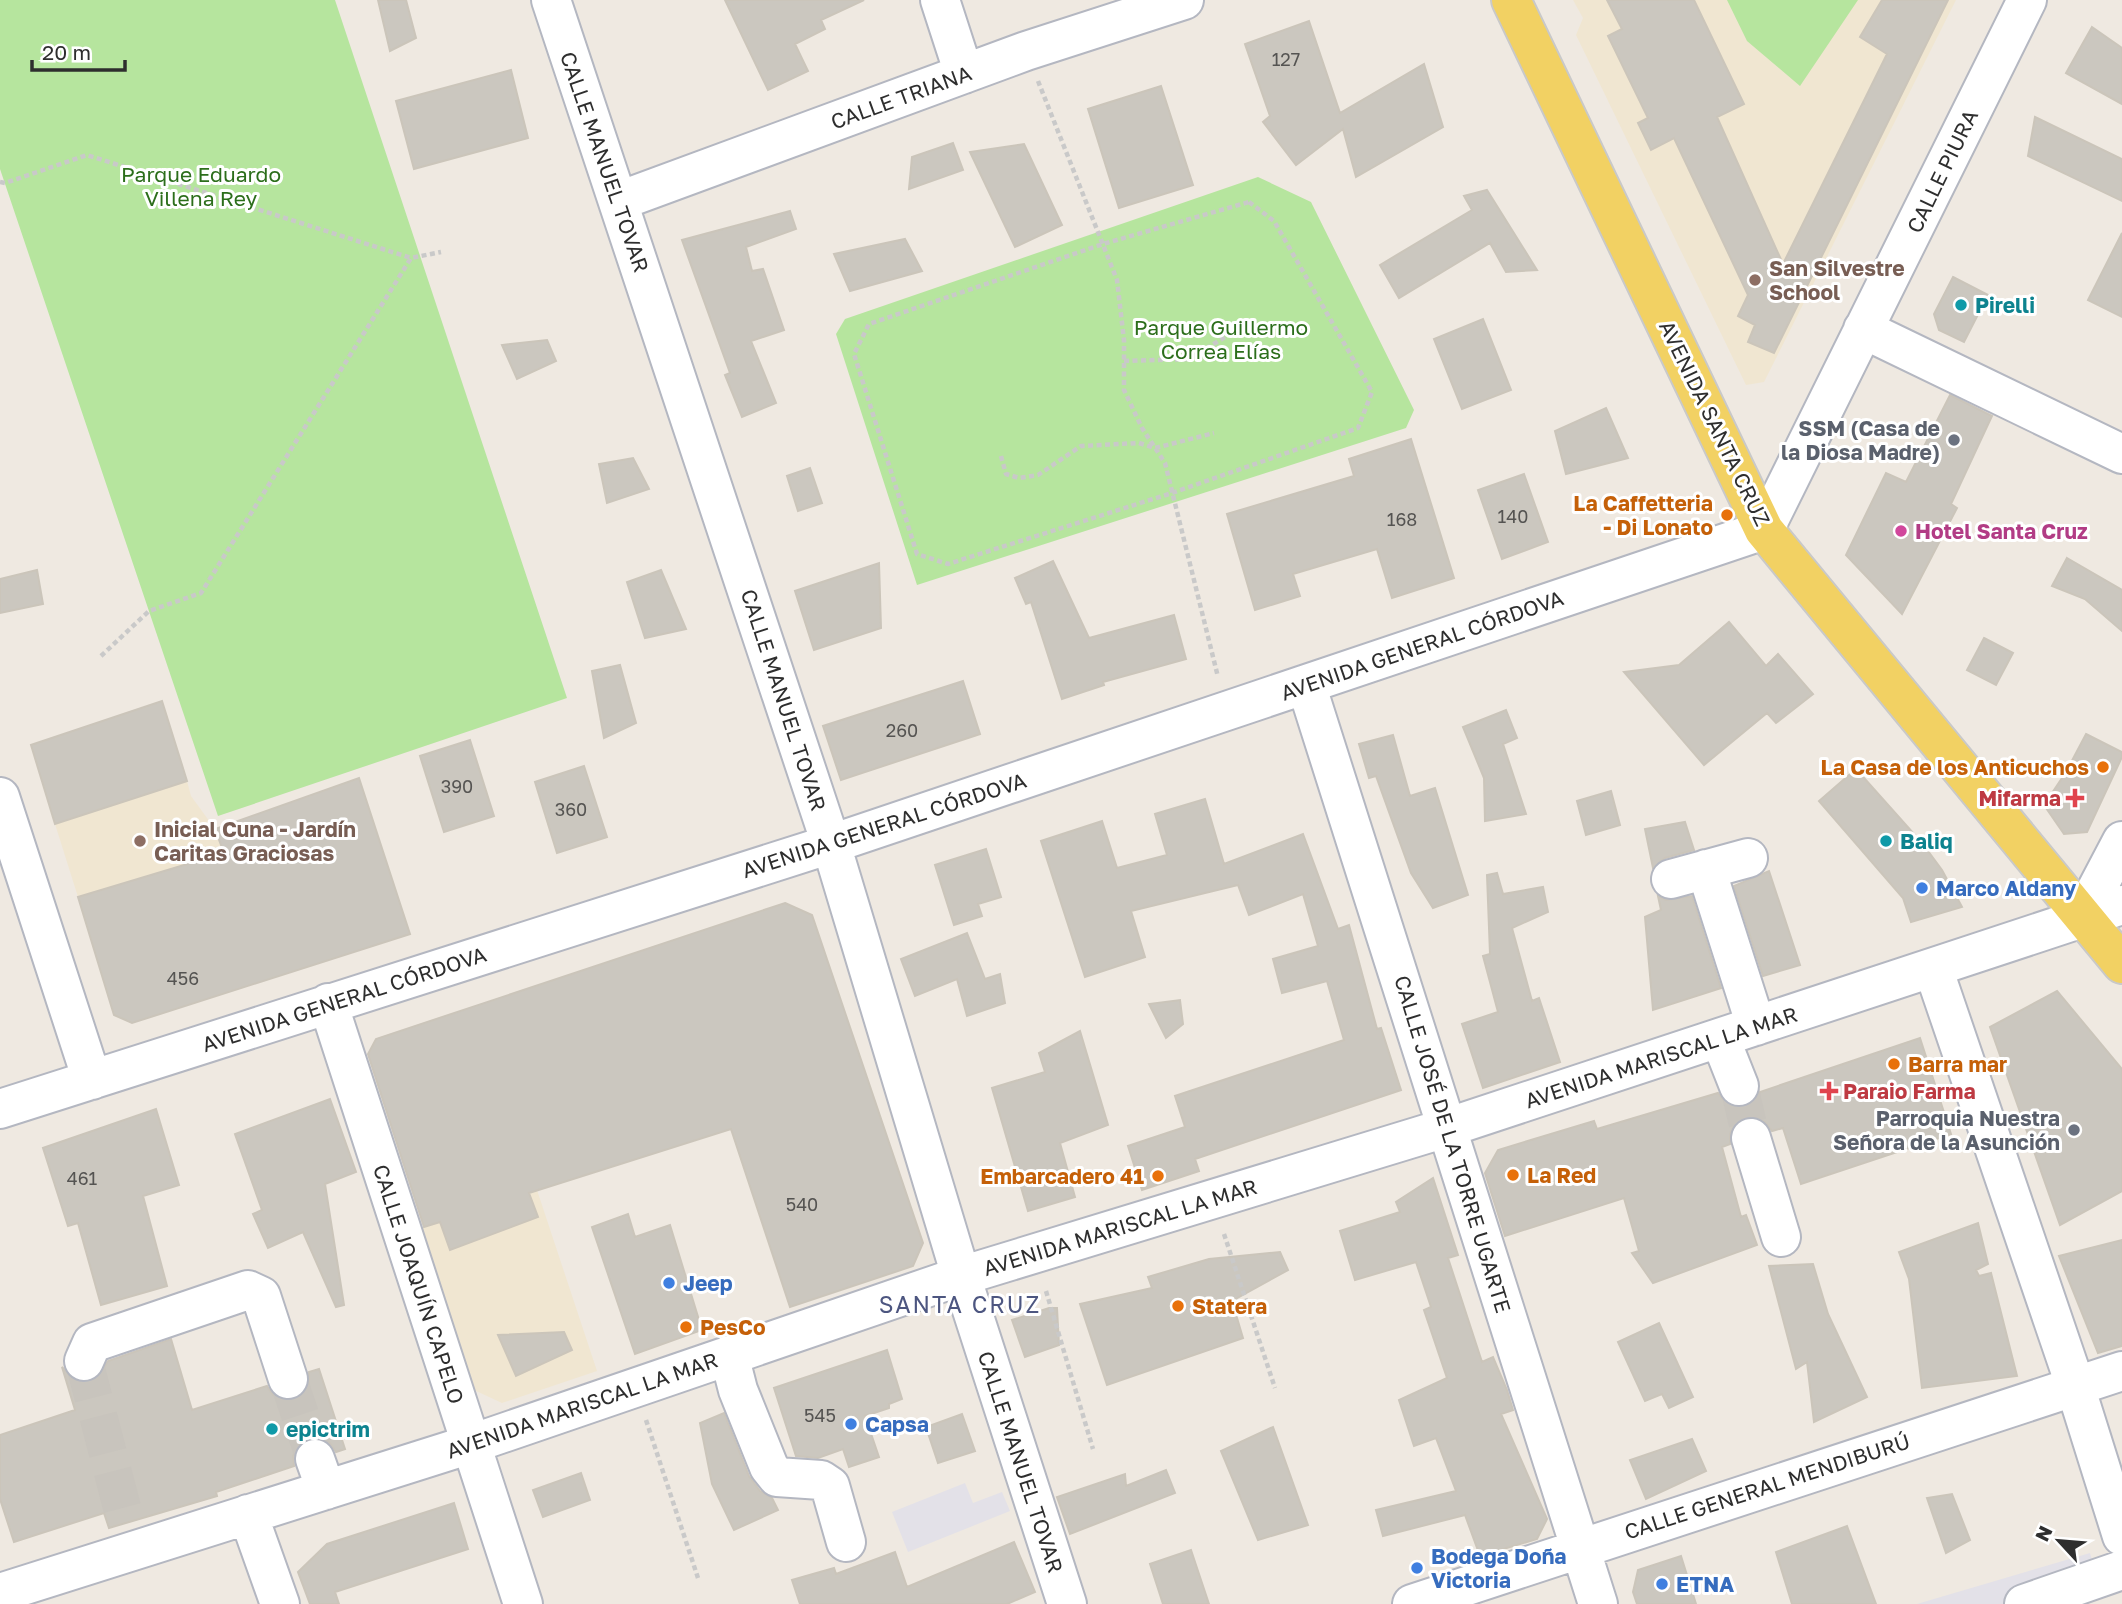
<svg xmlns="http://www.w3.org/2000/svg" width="2122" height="1604" viewBox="0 0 2122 1604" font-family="'Golos Text',sans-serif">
	<rect width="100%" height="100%" fill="#efe9e1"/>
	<path fill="#e3e1e8" d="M965,1483L973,1503L1002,1492L1010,1511L908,1552L892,1512Z
		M2090,1553L2102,1595L2070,1604H1917Z"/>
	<path fill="#f0e6d1" d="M1573,0H1956L1764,382L1746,385L1576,35L1583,18Z
		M187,781L191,796L215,829L224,853L78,897L55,824Z
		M537,1190L597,1371L502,1403L474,1390L422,1227Z"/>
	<path fill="#b6e59e" d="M0,0H335L567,698L218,816L0,169Z
		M1727,0H1858L1800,86L1747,41Z
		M1258,177L1311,202L1414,410L1406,428L917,585L836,334L845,319Z"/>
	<path fill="#cbc7bf" stroke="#cbc5ba" stroke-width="2" d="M378,0H406L416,38L390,51Z
		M725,0H864L821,20L825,29L795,44L808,71L768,90Z
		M1607,0H1694L1744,104L1717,117L1783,264L1887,54L1860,37L1882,0H1948L1774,353L1748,342L1755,325L1738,316L1748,295L1674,138L1651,150L1638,123L1648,118L1608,36L1622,29Z
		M1309,21L1340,113L1424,64L1443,127L1356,177L1343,129L1296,165L1263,122L1270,116L1245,44Z
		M2092,27L2122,48V104L2066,73Z
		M511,70L528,138L414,169L396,101Z
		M1161,86L1193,185L1119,208L1088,109Z
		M2035,117L2122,159V201L2028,156Z
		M953,143L963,170L909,189L912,157Z
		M1024,144L1062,225L1015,247L970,152Z
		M1487,190L1537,270L1506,272L1490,243L1399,298L1380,265L1472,210L1464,196Z
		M790,211L796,229L746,247L752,271L763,269L784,330L751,341L776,403L742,417L725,375L730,373L682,240Z
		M2122,233V317L2088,300Z
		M905,239L922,271L850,291L834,254Z
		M1953,277L1988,295L1964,342L1939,330L1934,314Z
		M1483,319L1511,390L1462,409L1434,339Z
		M547,340L556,361L517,379L502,345Z
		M1950,395L1992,416L1951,504L1957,508L1902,614L1846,555L1886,473L1906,482Z
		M1606,408L1628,458L1566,474L1555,431Z
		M1411,439L1454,578L1392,598L1377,549L1293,574L1300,596L1255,610L1227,514L1354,476L1349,459Z
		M633,458L649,489L607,503L599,464Z
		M810,468L822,503L798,511L787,476Z
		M1524,474L1548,542L1502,559L1478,490Z
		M2067,558L2122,590V631L2085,599L2052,586Z
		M1053,561L1089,638L1174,615L1186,659L1103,682L1104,685L1062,699L1031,602L1026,604L1015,578Z
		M879,563L881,628L814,650L795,591Z
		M37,570L43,604L0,613V579Z
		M661,570L686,629L645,638L627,582Z
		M1729,622L1766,666L1778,654L1813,694L1776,723L1767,713L1704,765L1624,672L1679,665Z
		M1984,638L2013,653L1996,685L1967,670Z
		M620,665L636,723L604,738L592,671Z
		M963,681L980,734L841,780L823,726Z
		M162,701L187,781L55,824L31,745Z
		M1506,710L1517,738L1503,744L1526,814L1485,821L1484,778L1463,727Z
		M2086,734L2122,752V757L2087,832L2064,834L2044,805L2066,772Z
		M1393,735L1410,796L1435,788L1468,895L1433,908L1411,873L1376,776L1369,778L1359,744Z
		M470,740L494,816L444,832L420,756Z
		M584,766L607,837L557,853L535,782Z
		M1856,769L1922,843L1942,870L1962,907L1911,922L1903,898L1819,801Z
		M359,778L410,934L132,1023L114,1015L78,897L224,853L215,829Z
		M1611,791L1620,825L1586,835L1577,801Z
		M1205,799L1224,864L1303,834L1338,929L1349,925L1377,1029L1381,1028L1401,1090L1195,1159L1199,1171L1142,1190L1128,1146L1185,1127L1175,1096L1344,1040L1327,981L1282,993L1273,959L1318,946L1303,894L1249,915L1238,885L1131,911L1145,957L1085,977L1041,841L1102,821L1117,868L1167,855L1155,814Z
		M1685,822L1694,850L1665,858L1653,868L1645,829Z
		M986,849L1001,897L978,904L982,916L954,925L935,865Z
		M1769,871L1800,965L1763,976L1734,886Z
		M1497,873L1503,894L1543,887L1548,912L1512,928L1532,1001L1539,998L1560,1062L1483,1088L1462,1024L1498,1012L1483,956L1490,954L1487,875Z
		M1658,896L1666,900L1692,896L1721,988L1653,1010L1645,917L1661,910Z
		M785,903L812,915L923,1243L913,1266L790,1307L731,1129L529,1193L538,1217L450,1250L440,1222L424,1227L368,1054L376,1039Z
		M967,933L985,979L1000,974L1005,1003L967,1016L957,979L915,996L901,959Z
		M2057,991L2122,1069V1191L2060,1225L1990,1027Z
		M1180,1000L1183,1024L1166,1038L1149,1004Z
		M1080,1031L1108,1125L1060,1143L1075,1197L1028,1211L992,1088L1045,1072L1039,1053Z
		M1920,1038L1951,1134L1801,1184L1783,1128L1772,1131L1765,1122L1755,1117H1744L1735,1124L1730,1134V1144L1722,1147L1741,1217L1746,1215L1757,1245L1653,1283L1632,1253L1639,1251L1624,1198L1505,1236L1485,1173L1498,1150L1594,1121L1597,1129L1718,1093L1726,1103L1735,1107H1746L1756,1100L1760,1092Z
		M330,1099L356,1172L325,1184L344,1305L336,1307L303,1232L268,1248L253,1214L262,1210L235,1134Z
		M156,1109L179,1185L143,1196L167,1286L101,1305L78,1223L68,1226L43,1148Z
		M1433,1178L1458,1255L1448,1258L1482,1362L1493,1357L1507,1390L1513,1410L1501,1414L1547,1519L1537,1539L1480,1556L1465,1515L1383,1536L1376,1510L1456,1491L1436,1438L1414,1446L1399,1400L1447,1378L1424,1310L1431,1307L1416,1262L1355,1280L1340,1231L1400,1212L1396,1202Z
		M628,1214L635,1237L670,1225L702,1330L635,1354L592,1227Z
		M1978,1223L1988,1264L1976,1270L1979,1276L1991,1273L2017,1376L1922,1388L1909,1279L1899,1252Z
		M2122,1240V1346L2098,1353L2059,1256Z
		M1280,1252L1288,1270L1232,1301L1243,1338L1107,1385L1080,1304L1152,1288L1148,1277L1209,1259Z
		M1813,1264L1828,1314L1867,1397L1814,1422L1807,1362L1796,1369L1769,1266Z
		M1049,1308H1057L1059,1345L1025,1357L1012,1320Z
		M1659,1323L1693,1397L1669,1408L1662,1394L1645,1401L1618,1342Z
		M564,1332L572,1350L516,1376L498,1335Z
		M171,1339L192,1410L267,1386L273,1395L283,1400H295L304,1394L309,1384V1372L319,1369L345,1449L336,1452L329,1442L320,1438H308L298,1445L293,1456L294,1466L216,1492L217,1496L109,1528L104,1513L14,1542L0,1499V1435L75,1410L62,1367L75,1381L87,1383L97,1378L108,1361Z
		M887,1350L902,1399L889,1404V1408L865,1416L879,1457L849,1467L843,1449L818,1458L796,1456L774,1388Z
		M724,1413L749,1476L760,1491L772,1498L778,1510L734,1530L712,1484L700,1423Z
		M962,1414L975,1451L938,1463L926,1427Z
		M1273,1427L1308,1525L1258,1540L1221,1451Z
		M1692,1439L1706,1471L1646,1499L1630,1460Z
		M1166,1470L1175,1493L1070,1534L1057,1497L1125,1474L1126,1486Z
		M581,1473L590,1500L543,1517L533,1490Z
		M1952,1494L1970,1540L1946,1553L1927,1498Z
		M454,1503L468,1549L335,1592L339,1604H310L298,1572L327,1544Z
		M1847,1526L1876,1604H1792L1776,1552Z
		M1014,1542L1035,1592L1007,1604H800L792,1580L834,1568L836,1574L895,1552L907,1587Z
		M1191,1550L1209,1604H1163L1150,1564Z
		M1681,1556L1696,1604H1637L1633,1592L1638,1570Z"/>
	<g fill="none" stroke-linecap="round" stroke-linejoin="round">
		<path stroke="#c8c4bd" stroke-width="38" stroke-dasharray="38 19" stroke-linecap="butt" d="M1739,1086L1751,1138
			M84,1361L126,1523
			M288,1379L315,1459"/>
		<g stroke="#b4b7c1" stroke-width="42">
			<path id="minor" d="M551,0L831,844L961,1276L1067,1604
				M940,0L964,74
				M619,201L1026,51L1184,0
				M1863,329L2122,454
				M1306,684L1598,1604
				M0,797L92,1080
				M1706,869L1756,1026
				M1671,879L1748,858
				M2082,917L2122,841
				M1933,968L2070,1370L2122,1536
				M328,1003L523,1604
				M1720,1038L1739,1086
				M0,1109L831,844L1764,530L2027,0
				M1751,1138L1781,1237
				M729,1355L738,1390L769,1467L777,1477L821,1480L830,1486L846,1542
				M84,1361L92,1343L248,1290L261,1296L288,1379
				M315,1459L326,1490
				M248,1514L280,1604
				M0,1593L471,1444L961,1276L1449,1127L2122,905
				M1412,1604L2122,1371
				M2024,1604L2122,1570"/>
		</g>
		<g stroke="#c9c9c9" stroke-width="42">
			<path id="major" d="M1511,0L1764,530L2122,964"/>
		</g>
		<path stroke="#c9c9c9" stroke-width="4.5" stroke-dasharray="5 3.5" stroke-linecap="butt" d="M1038,81L1117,280L1124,340V390L1142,428L1165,463L1218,677
			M0,182L5,183L87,155L411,258
			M1249,202L1274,221L1372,392L1358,428L1172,493L948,564L917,554L854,354L869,324L1103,244Z
			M1124,361L1189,359L1230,334L1246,333
			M1001,456L1006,474L1019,478L1038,475L1081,446L1139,443L1155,448L1214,433
			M101,656L149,611L201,593L411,258L441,252
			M1224,1234L1275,1388
			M1046,1291L1093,1449
			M646,1420L698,1578"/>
		<use href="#minor" stroke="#fff" stroke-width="38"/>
		<use href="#major" stroke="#f2d163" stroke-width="38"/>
	</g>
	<g fill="#8d6e63" stroke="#fff" stroke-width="2.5">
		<circle cx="1755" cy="280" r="7"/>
		<circle cx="140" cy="841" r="7"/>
	</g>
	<g fill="#0f9aa8" stroke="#fff" stroke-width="2.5">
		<circle cx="1961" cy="305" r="7"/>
		<circle cx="1886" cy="841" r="7"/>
		<circle cx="272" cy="1429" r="7"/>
	</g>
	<g fill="#6b7280" stroke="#fff" stroke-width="2.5">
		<circle cx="1954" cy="440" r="7"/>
		<circle cx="2074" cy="1130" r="7"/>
	</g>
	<g fill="#e8710a" stroke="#fff" stroke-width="2.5">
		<circle cx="1727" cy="515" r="7"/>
		<circle cx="2103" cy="767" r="7"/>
		<circle cx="1894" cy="1064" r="7"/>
		<circle cx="1513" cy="1175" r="7"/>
		<circle cx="1158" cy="1176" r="7"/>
		<circle cx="1178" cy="1306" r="7"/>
		<circle cx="686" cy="1327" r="7"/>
	</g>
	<circle fill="#d1479c" stroke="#fff" stroke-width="2.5" cx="1901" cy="531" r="7"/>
	<g fill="#e0444e" stroke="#fff" stroke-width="2.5">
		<path d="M2071.5 787.5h7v7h7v7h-7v7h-7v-7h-7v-7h7z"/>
		<path d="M1825.5 1080.5h7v7h7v7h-7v7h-7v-7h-7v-7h7z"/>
	</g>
	<g fill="#3f7fe0" stroke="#fff" stroke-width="2.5">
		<circle cx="1922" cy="888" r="7"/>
		<circle cx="669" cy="1283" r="7"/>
		<circle cx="851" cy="1424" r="7"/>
		<circle cx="1417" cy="1568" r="7"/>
		<circle cx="1662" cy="1584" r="7"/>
	</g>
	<g text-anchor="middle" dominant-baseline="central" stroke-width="6" stroke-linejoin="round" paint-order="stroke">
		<g font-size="18" fill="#555452">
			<text x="1286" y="59">127</text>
			<text x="1513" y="516">140</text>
			<text x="1402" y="519">168</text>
			<text x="902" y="730">260</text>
			<text x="457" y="786">390</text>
			<text x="571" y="809">360</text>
			<text x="183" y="978">456</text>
			<text x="82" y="1178">461</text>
			<text x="802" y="1204">540</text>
			<text x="820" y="1415">545</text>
		</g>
		<g font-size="21" fill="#2e2e2e" stroke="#fff">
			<text transform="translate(901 97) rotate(-20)">CALLE TRIANA</text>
			<text transform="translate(605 162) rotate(71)">CALLE MANUEL TOVAR</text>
			<text transform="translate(1942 171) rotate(-64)">CALLE PIURA</text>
			<text transform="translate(1715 423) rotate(64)">AVENIDA SANTA CRUZ</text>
			<text transform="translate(1422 645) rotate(-19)">AVENIDA GENERAL CÓRDOVA</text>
			<text transform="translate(784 700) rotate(72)">CALLE MANUEL TOVAR</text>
			<text transform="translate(884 825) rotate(-18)">AVENIDA GENERAL CÓRDOVA</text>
			<text transform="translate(344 999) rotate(-18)">AVENIDA GENERAL CÓRDOVA</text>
			<text transform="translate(1661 1057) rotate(-18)">AVENIDA MARISCAL LA MAR</text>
			<text transform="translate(1453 1144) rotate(73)">CALLE JOSÉ DE LA TORRE UGARTE</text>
			<text transform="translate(1120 1227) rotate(-17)">AVENIDA MARISCAL LA MAR</text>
			<text transform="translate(419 1284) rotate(72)">CALLE JOAQUÍN CAPELO</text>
			<text transform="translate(582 1405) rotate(-19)">AVENIDA MARISCAL LA MAR</text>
			<text transform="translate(1021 1462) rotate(72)">CALLE MANUEL TOVAR</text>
			<text transform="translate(1767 1486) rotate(-18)">CALLE GENERAL MENDIBURÚ</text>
		</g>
		<g font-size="21" fill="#2c6e1b" stroke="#fff">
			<text x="201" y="174">Parque Eduardo<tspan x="201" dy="24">Villena Rey</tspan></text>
			<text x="1221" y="327">Parque Guillermo<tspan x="1221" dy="24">Correa Elías</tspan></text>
		</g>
		<g font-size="21" font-weight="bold" fill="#785e54" stroke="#fff" text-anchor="start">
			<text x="1769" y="268">San Silvestre<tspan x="1769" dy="24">School</tspan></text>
			<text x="154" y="829">Inicial Cuna - Jardín<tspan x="154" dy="24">Caritas Graciosas</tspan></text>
		</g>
		<g font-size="21" font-weight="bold" fill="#0d838f" stroke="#fff" text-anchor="start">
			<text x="1975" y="305">Pirelli</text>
			<text x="1900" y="841">Baliq</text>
			<text x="286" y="1429">epictrim</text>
		</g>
		<g font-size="21" font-weight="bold" fill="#5b616d" stroke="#fff" text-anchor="end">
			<text x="1940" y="428">SSM (Casa de<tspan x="1940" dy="24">la Diosa Madre)</tspan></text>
			<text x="2060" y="1118">Parroquia Nuestra<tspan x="2060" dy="24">Señora de la Asunción</tspan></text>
		</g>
		<g font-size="21" font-weight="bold" fill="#c56008" stroke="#fff" text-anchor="start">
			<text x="1713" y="503" text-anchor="end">La Caffetteria<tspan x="1713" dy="24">- Di Lonato</tspan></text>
			<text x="2089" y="767" text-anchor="end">La Casa de los Anticuchos</text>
			<text x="1908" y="1064">Barra mar</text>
			<text x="1527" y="1175">La Red</text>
			<text x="1144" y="1176" text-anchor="end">Embarcadero 41</text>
			<text x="1192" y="1306">Statera</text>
			<text x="700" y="1327">PesCo</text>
		</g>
		<g font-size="21" font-weight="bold" fill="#b23c85" stroke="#fff" text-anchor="start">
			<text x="1915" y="531">Hotel Santa Cruz</text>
		</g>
		<g font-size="21" font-weight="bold" fill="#be3a42" stroke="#fff" text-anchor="end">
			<text x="2061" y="798">Mifarma</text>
			<text x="1843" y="1091" text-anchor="start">Paraio Farma</text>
		</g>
		<g font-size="21" font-weight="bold" fill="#366cbe" stroke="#fff" text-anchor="start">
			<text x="1936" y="888">Marco Aldany</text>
			<text x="683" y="1283">Jeep</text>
			<text x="865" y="1424">Capsa</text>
			<text x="1431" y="1556">Bodega Doña<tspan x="1431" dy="24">Victoria</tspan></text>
			<text x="1676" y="1584">ETNA</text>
		</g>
		<g font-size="23" letter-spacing="2" fill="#4d5680" stroke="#fff">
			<text x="960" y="1304">SANTA CRUZ</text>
		</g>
	</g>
	<g transform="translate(2059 1541) rotate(296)" stroke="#ffffff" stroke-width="5" paint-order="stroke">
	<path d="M0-5L12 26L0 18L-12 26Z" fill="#2e2e2e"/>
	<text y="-10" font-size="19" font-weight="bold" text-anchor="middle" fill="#2e2e2e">N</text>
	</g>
	<path d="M32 60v10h93v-10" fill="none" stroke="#2e2e2e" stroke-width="3.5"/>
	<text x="42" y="60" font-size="21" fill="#2e2e2e" stroke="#ffffff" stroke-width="5" paint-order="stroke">20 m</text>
</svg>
